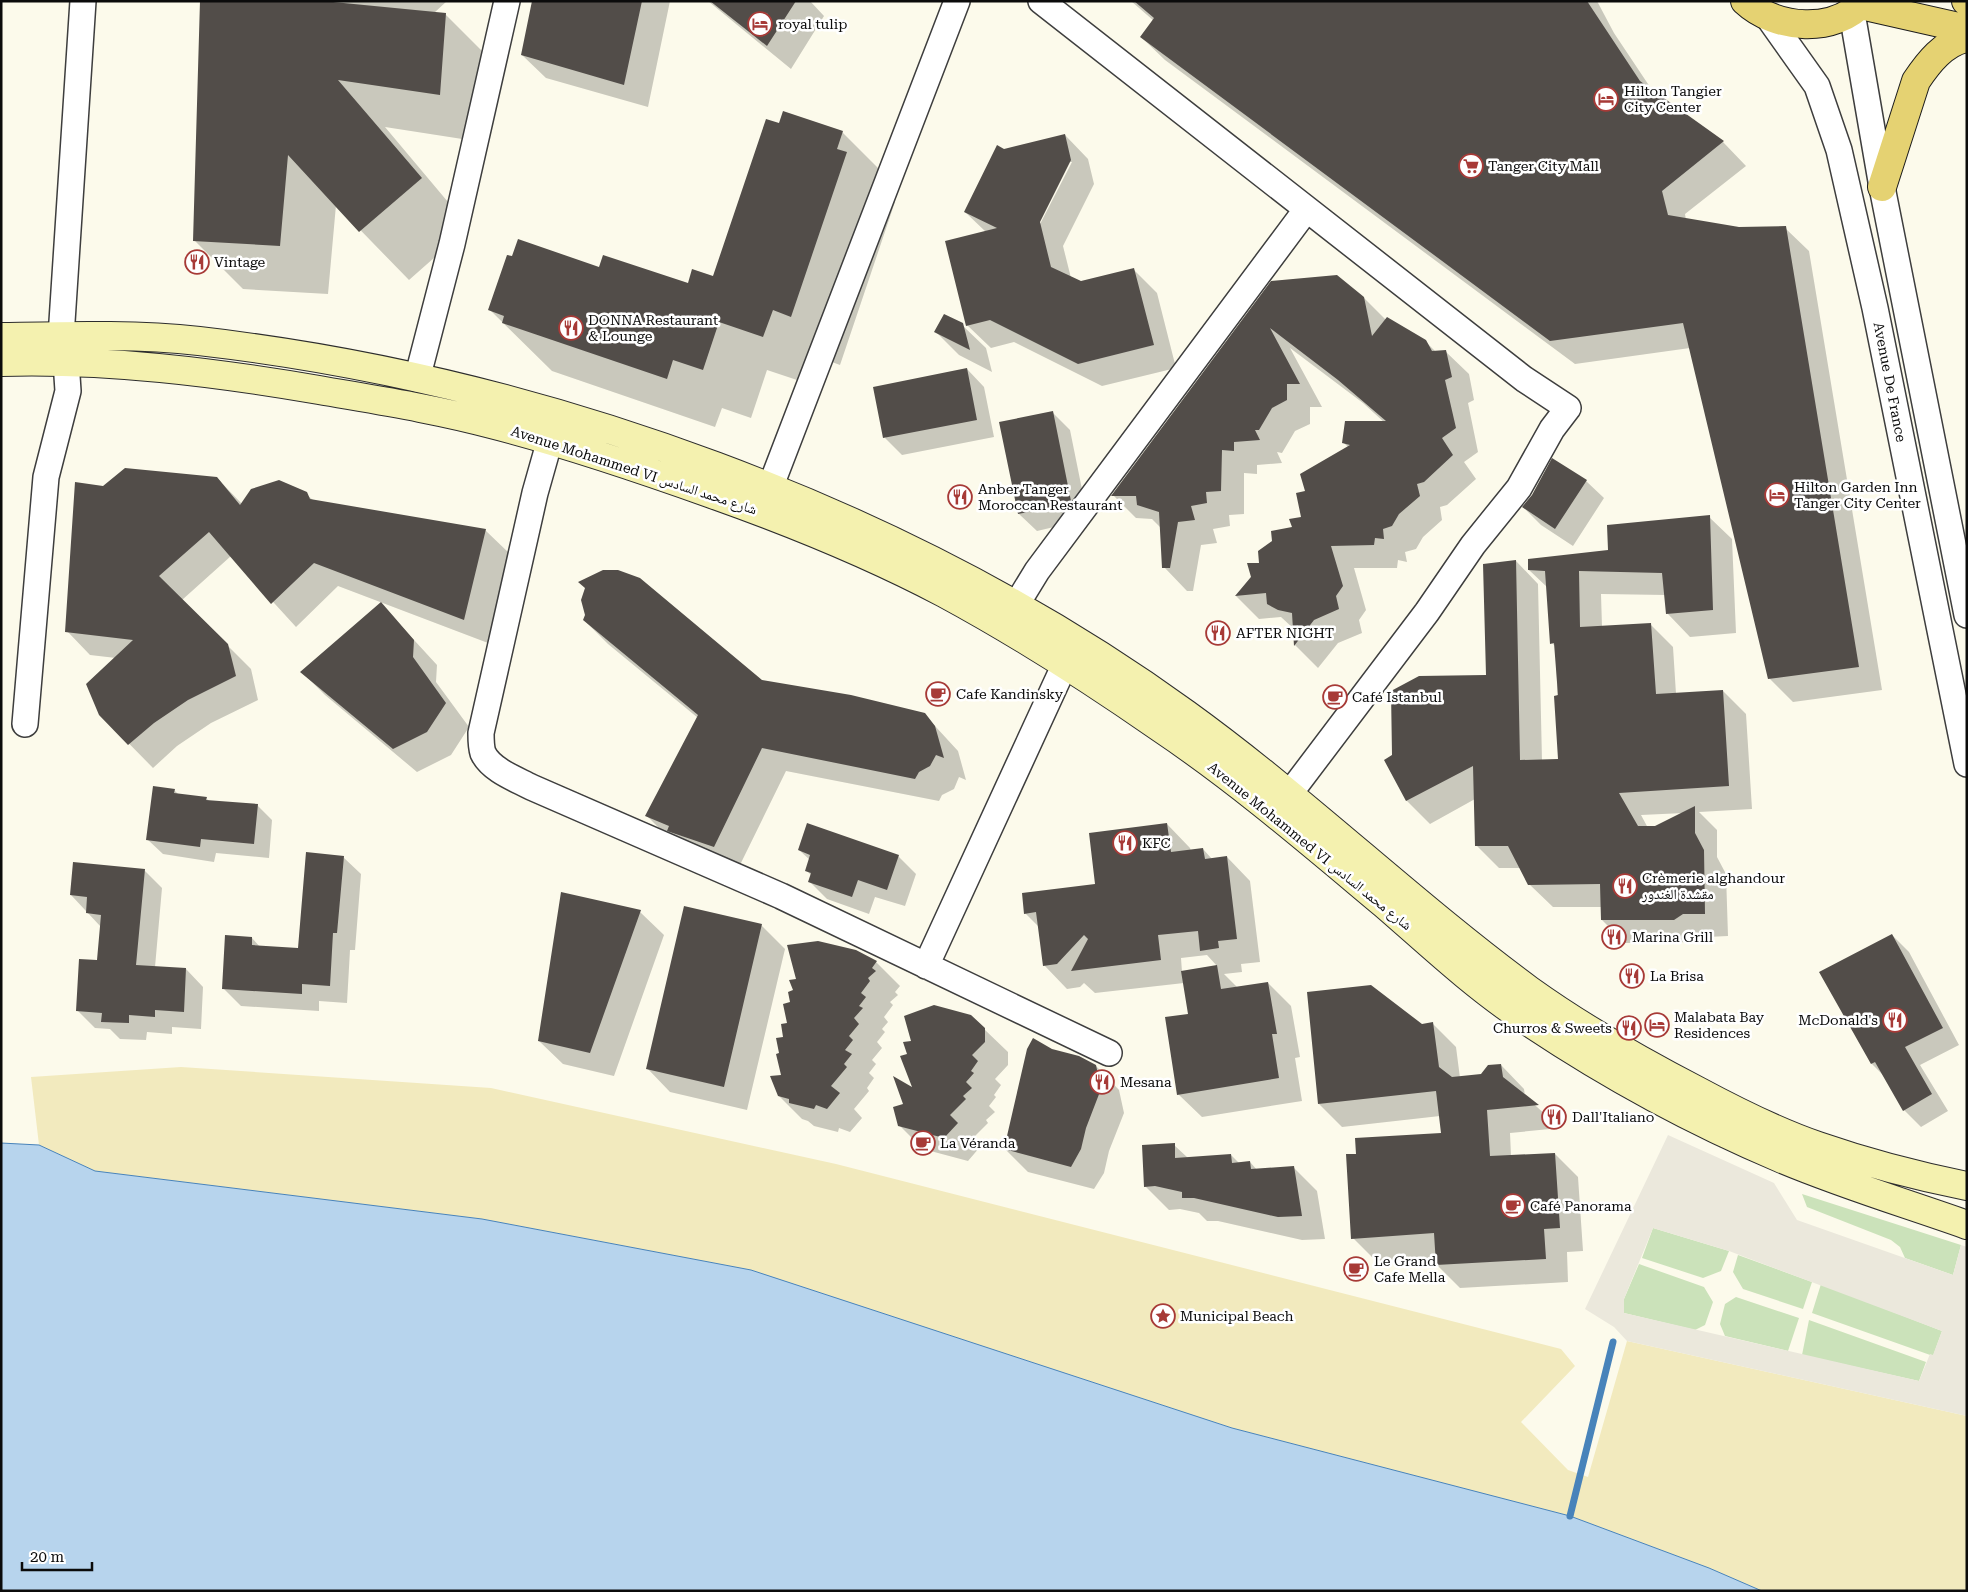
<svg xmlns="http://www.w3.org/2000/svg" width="1968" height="1592" viewBox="0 0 1968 1592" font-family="'Roboto Serif','Noto Naskh Arabic',serif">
	<rect width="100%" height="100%" fill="#fcfaeb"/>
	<path fill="#cbe2ba" d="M1802,1194L1961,1245L1953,1275L1905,1258L1900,1247L1891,1240L1807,1207Z
		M1653,1228L1729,1251L1721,1271L1703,1278L1642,1258Z
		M1738,1255L1812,1282L1803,1309L1743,1289L1733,1272Z
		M1639,1264L1704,1287L1713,1302L1705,1325L1695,1330L1624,1313V1299Z
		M1821,1284L1942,1331L1933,1356L1812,1313Z
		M1736,1297L1799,1318L1788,1351L1725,1336L1720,1324L1725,1304Z
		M1809,1320L1926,1362L1919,1381L1802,1355Z"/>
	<path fill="#f2eabe" d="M181,1067L491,1088L836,1164L1561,1349L1575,1366L1521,1422L1568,1470L1588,1477L1627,1341L1967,1416V1591H1762L1709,1568L1570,1516L1232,1428L751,1270L482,1219L95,1171L39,1145L31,1077Z"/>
	<path fill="#ebe8dc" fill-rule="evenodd" d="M1668,1135L1774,1183L1797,1220L1953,1275L1961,1245L1967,1247V1416L1627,1341L1614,1327L1585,1309ZM1653,1228L1729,1251L1942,1331L1933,1355L1930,1354L1919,1381L1624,1313V1299Z"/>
	<path fill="#b7d4ed" stroke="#4883ba" d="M1,1143L39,1145L95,1171L482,1219L751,1270L1232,1428L1570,1516L1709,1568L1762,1591H1Z"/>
	<path fill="#0003" fill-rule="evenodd" d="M201,1H447L434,13L445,14L494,63L488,143L385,127L469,227L409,280L336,205L328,294L243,289L194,240Z
		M533,1H670L648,107L546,78L522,55Z
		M708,1H810L824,16L791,69Z
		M1131,1H1597L1614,33L1654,93L1723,142L1746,166L1685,214L1686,220L1739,228H1785L1809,251L1882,690L1793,702L1770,679L1690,348L1575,364L1165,60L1141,37L1154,21Z
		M779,125L842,132L891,181L886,193L895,202L840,365L821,358L812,385L767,370L751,418L722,408L715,427L552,371L490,310L600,268L688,285L713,277Z
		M1065,135L1088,159L1094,184L1063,246L1071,278L1080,283L1134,270L1157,293L1176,368L1102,386L1014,342L991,348L967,325L986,232L965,212L1004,151ZM1069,162H1072L1038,228L1036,227Z
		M1272,282L1364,298L1386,320L1425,341L1436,352L1445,351L1469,374L1474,400L1468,403L1478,452L1464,462L1476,479L1447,505L1440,507L1442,520L1423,537L1416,549L1405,552L1407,562L1398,560L1397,568H1354L1366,610L1359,620L1362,633L1338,643L1318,668L1295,645L1294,629L1281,617L1259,619L1236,596L1261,564L1303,518L1307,492L1348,447L1344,443L1385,423L1363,403L1290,348L1322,407H1310V424L1295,431L1282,453L1277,452L1282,463L1257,465V474L1244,473V514L1229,515L1230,526L1213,529L1217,543L1201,545L1193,591H1187L1164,567L1161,528L1152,519L1136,518L1113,495Z
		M962,325L986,348L992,372L959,355L936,332Z
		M967,369L984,387L994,437L902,455L885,438Z
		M1053,413L1070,430L1088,519L1037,531L1019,514Z
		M217,478L242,504L306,494L314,501L485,530L509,553L488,643L338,586L296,627L231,556L182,600L251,669L258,700L211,723L177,746L153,768L100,714L116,658L90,655L67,631L103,487Z
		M1586,481L1604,498L1573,546L1541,525L1523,507Z
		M1709,517L1732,539L1736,633L1690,637L1668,614L1666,595L1601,594L1602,627L1650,624L1673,647L1676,694L1723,691L1746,714L1752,809L1699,812L1717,830V857L1726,874L1728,936L1707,937L1697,942L1625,943L1602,920V907H1553L1529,884L1521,868H1499L1476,845L1475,799L1430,824L1407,801L1385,761L1487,676L1516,561L1538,584L1542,761H1559L1556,647L1552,643L1548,588L1529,570L1609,551ZM1684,813L1656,827L1648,828L1641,815Z
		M381,604L437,665L436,682L469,727L451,755L417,772L325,695L302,672Z
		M584,620L761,681L924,714L958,751L966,780L959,777L954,789L942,795L939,801L786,771L738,869L670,839L647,816L698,718L608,644Z
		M174,790L179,795L206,798L209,801L257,805L272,820L269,858L216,853L214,862L163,854L147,839Z
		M1167,824L1190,848L1191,851L1203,849L1212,859L1227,857L1250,881L1260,962L1241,964L1242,972L1224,974L1238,988L1268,983L1291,1006L1300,1057L1295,1058L1302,1101L1202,1117L1178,1094L1190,1015L1184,983L1095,993L1084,983L1080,987L1067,989L1044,965L1039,927L1025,913L1097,885ZM1207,955L1217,966L1182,972L1181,958Z
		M799,850L898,856L916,874L905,906L875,897L869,914L827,899L810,882L812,876L806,870L810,860Z
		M343,857L361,874L355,950H350L347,1003L319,1001V1011L241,1006L224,989L252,938L260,947L299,949Z
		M145,871L162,888L155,967L186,969L203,987L201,1029L172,1027V1034L147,1032L146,1040L120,1039L110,1029L95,1028L78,1011L98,961L101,927L71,895Z
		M640,912L664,935L614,1076L563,1064L539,1041Z
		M761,925L785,949L747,1110L670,1092L647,1068Z
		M1892,935L1909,952L1959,1045L1920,1065L1948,1111L1921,1127L1904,1110L1883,1075L1872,1064Z
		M855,951L876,962L900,986L895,992L898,995L890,1002L893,1005L884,1017L888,1022L882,1029L885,1032L877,1042L882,1048L872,1060L876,1064L869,1073L874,1078L867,1088L869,1091L854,1109L862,1118L850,1132L839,1128L838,1132L814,1126L808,1121L802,1119L779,1096L782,1076L781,1054L798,980Z
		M1433,1024L1456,1047L1460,1078L1482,1075L1501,1065L1524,1089L1525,1096L1560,1128L1510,1133L1511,1156L1555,1154L1578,1177L1583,1251L1567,1252L1568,1282L1460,1288L1437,1265L1436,1258L1376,1261L1353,1238L1358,1155L1442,1134L1440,1116L1342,1127L1319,1104L1422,1025Z
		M984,1029L1008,1052V1065L995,1079L1001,1085L994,1095L996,1097L989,1106L995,1112L986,1120L988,1123L972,1139L980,1147L968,1161L923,1149L899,1125L905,1104L915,1090Z
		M1051,1051L1096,1066L1119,1090L1124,1113L1109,1151L1104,1173L1094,1189L1028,1172L1005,1149Z
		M1174,1145L1188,1158L1231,1155L1239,1163L1250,1162L1257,1170L1294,1168L1317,1191L1325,1239L1302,1240L1218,1221H1207L1199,1213L1180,1209L1169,1210L1145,1186Z"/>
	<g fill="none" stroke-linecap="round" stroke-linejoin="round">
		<path stroke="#4883ba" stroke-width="7" d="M1570,1516L1613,1342"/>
	</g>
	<path fill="#524d49" d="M200,1H323L446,13L440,95L338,80L422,178L359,232L288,155L280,246L193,241Z
		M532,1H642L624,85L521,55Z
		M710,1H796L767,46Z
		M1134,1H1587L1640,81L1724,141L1662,191L1668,215L1739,227L1786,226L1859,667L1768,679L1683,323L1550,341L1140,37L1154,18Z
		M783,111L843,131L837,149L847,152L791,317L773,310L763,337L719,322L703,370L673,360L667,379L502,323L504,316L488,310L507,255L512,256L518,239L599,267L603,255L688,283L692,269L713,276L766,119L779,123Z
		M1065,134L1071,160L1040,222L1051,267L1081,281L1134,268L1154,345L1078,364L990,320L966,326L945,241L997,228L964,212L997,145L1004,149Z
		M1337,275L1364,297L1372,336L1387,317L1426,340L1432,351L1446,350L1452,377L1445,380L1456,428L1442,438L1453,455L1424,482L1417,484L1420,496L1399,514L1392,526L1383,529L1384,539L1375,538L1374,545L1331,546L1343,586L1336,596L1339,609L1314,620L1294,646L1292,613L1278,610L1267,604L1266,593L1235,596L1251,577L1247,563H1259L1258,551L1272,541L1271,531L1292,527L1289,519L1301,517L1296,493L1305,491L1300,474L1350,445L1342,443L1345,421H1386L1338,380L1270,328L1300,384H1287V400L1272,408L1259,430H1255L1260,440L1234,442V451L1222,450L1221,491L1206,492L1207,503L1191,506L1195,520L1178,522L1170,568H1162L1159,512L1137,505L1136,496H1111L1271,281Z
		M944,314L963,323L970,350L934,332Z
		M967,368L977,420L883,438L873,387Z
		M1053,411L1071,501L1069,504L1018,514L999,422Z
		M1552,458L1587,480L1555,529L1522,507L1532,495Z
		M125,468L217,477L240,505L251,489L279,480L307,492L310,499L486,529L464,620L314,563L271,604L209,532L159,576L228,644L236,676L188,700L154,723L128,745L99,715L86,684L133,640L65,632L75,482L103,486Z
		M1710,515L1713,610L1666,614L1662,573L1579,571L1580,627L1651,623L1656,694L1723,690L1729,786L1619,793L1638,826H1655L1695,806V833L1704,850L1705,914H1683L1674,920H1601L1600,884L1528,885L1508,846H1475L1473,766L1406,801L1384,760L1392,755L1391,691L1419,676L1486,675L1483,564L1516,560L1520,760L1558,759L1554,696L1558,695L1554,643L1550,644L1545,571L1528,570V559L1608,550L1607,525Z
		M603,570H618L640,578L762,680L851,695L925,713L935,726L944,758L936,755L930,766L919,772L915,779L762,748L714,847L667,831L669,826L645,816L698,715L583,620L585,615L581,600L585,588L578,582Z
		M381,602L414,640L413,657L446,703L427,732L393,749L300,672Z
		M153,786L175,789L174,793L207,797L206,800L258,804L254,844L201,839L200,847L146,840Z
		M807,823L899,855L887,890L858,880L852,897L808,882L811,873L805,871L810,855L798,850Z
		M1167,823L1171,852L1203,848L1205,859L1227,856L1237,939L1218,941L1219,948L1200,951L1198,931L1158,935L1161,960L1071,971L1088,939L1084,935L1057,964L1043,966L1036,912L1024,914L1022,893L1095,884L1089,833Z
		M306,852L344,856L337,933H333L330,986L302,984V994L222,989L225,935L252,937V945L298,948Z
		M73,862L145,869L136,965L186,968L184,1012L155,1010V1017L129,1015V1023L101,1022L102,1013L76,1011L79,959L97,960L101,915L86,913L87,897L70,895Z
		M561,892L641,910L590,1053L538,1041Z
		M684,906L762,924L724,1087L646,1069Z
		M1892,934L1943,1028L1905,1047L1932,1094L1903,1111L1875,1062L1871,1064L1819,972Z
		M818,941L856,950L877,961L872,968L876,971L868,978L870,981L861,993L866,997L859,1006L863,1008L854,1018L859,1024L849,1036L853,1040L845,1050L852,1054L844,1064L847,1067L831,1086L840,1093L827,1109L816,1105L814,1109L789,1103V1099L778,1096L770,1076L781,1075L776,1054L779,1053L776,1038L783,1037L781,1024L787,1023L783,1004L790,1002L788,992L793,990L789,980L796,979L787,945Z
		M1217,965L1221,989L1268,982L1277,1034H1272L1279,1078L1177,1095L1165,1017L1188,1014L1181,971Z
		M1371,985L1422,1024L1433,1022L1439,1067L1452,1077L1481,1074L1488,1065L1501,1064L1503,1077L1539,1105L1487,1110L1490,1156L1555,1153L1560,1228L1544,1229L1546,1259L1436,1265L1434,1233L1351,1239L1346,1154H1356L1355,1138L1441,1133L1436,1091L1318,1104L1307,992Z
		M934,1005L971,1015L985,1028V1042L972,1055L978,1061L971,1071L974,1073L966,1082L972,1088L963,1096L966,1099L950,1115L958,1123L944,1138L898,1126L893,1107L903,1104L893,1076L912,1087L900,1056L907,1054L903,1042L911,1041L904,1016Z
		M1033,1038L1052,1049L1079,1056L1096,1065L1101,1089L1086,1128L1081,1149L1071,1167L1004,1149L1027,1049Z
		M1175,1143V1158L1231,1154L1232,1163L1250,1161L1251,1169L1294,1166L1302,1216L1278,1217L1194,1198H1182V1192L1155,1186L1144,1187L1142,1145Z"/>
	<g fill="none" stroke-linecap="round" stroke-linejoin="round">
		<g stroke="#3e3e3e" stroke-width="28">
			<path id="street" d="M1041,1L1524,379L1568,408L1552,429L1519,488L1473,545L1427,612L1290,793
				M1852,13L1882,187L1967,615
				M1768,17L1817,86L1839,150L1875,308L1967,764
				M61,337L83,1
				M417,379L452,244L507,1
				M550,440L535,493L481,733C481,739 481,747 483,753C491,770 516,779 531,787L781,896L1109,1053
				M770,488L957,1
				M1015,607L1037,571L1306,210
				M25,724L46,477L68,391L66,361
				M926,966L1065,664"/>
		</g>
		<g stroke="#2d2d2d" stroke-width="30">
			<path id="secondary" d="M1,337C67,336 134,334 199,341C541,380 907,512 1186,714C1305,800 1411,903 1529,990C1582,1028 1640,1061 1698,1091C1737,1112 1777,1132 1818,1146C1867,1163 1917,1176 1967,1186
				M1,362C108,359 214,372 319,390C376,400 435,409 491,424C566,443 639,468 712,494C791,522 870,554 944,593C1018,633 1090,679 1159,727C1238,780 1311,843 1384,904C1428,942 1471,983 1520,1016C1601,1071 1690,1120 1780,1158C1841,1184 1905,1203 1967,1225"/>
		</g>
		<g stroke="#1c1c1c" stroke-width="30">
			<path id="primary" d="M1745,1C1776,30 1835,34 1864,1
				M1966,1H1967
				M1861,5L1967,29
				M1882,187L1916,81C1928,63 1944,42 1967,38"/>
		</g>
		<use href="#street" stroke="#fff" stroke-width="25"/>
		<use href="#secondary" stroke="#f4f1af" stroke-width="28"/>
		<use href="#primary" stroke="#e5d272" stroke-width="28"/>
	</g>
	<defs>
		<g id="hotel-ring" transform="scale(1.25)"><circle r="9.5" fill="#fff" stroke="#a73a37" stroke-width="1.5"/><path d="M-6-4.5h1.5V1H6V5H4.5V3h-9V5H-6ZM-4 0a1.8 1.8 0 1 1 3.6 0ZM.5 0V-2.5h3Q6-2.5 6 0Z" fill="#a73a37"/></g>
		<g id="supermarket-ring" transform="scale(1.25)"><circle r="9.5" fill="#fff" stroke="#a73a37" stroke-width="1.5"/><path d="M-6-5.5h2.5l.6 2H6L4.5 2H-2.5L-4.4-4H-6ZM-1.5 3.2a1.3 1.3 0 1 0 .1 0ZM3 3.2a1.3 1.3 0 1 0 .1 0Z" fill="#a73a37"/></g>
		<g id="restaurant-ring" transform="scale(1.25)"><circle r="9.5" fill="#fff" stroke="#a73a37" stroke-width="1.5"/><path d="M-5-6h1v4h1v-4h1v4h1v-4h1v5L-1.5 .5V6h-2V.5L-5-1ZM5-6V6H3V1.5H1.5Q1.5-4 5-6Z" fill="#a73a37"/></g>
		<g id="cafe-ring" transform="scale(1.25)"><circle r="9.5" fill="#fff" stroke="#a73a37" stroke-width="1.5"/><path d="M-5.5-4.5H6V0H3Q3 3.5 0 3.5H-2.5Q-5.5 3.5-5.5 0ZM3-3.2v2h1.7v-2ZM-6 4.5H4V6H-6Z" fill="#a73a37"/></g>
		<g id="sight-ring" transform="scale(1.25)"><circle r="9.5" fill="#fff" stroke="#a73a37" stroke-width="1.5"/><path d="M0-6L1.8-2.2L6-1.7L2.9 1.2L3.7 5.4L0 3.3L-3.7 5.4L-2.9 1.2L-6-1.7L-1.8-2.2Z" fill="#a73a37"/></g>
	</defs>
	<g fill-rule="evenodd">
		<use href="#hotel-ring" x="760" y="24"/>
		<use href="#hotel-ring" x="1606" y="99"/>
		<use href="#supermarket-ring" x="1471" y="166"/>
		<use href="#restaurant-ring" x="197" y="262"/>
		<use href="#restaurant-ring" x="571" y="328"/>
		<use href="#hotel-ring" x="1777" y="495"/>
		<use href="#restaurant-ring" x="960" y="497"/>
		<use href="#restaurant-ring" x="1218" y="633"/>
		<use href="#cafe-ring" x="938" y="694"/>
		<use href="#cafe-ring" x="1335" y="697"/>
		<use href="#restaurant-ring" x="1125" y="843"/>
		<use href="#restaurant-ring" x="1625" y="886"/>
		<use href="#restaurant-ring" x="1614" y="937"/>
		<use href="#restaurant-ring" x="1632" y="976"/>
		<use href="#restaurant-ring" x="1895" y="1020"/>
		<use href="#hotel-ring" x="1657" y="1025"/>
		<use href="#restaurant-ring" x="1629" y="1028"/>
		<use href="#restaurant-ring" x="1102" y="1082"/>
		<use href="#restaurant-ring" x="1554" y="1117"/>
		<use href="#cafe-ring" x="923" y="1143"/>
		<use href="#cafe-ring" x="1513" y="1206"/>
		<use href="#cafe-ring" x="1356" y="1269"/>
		<use href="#sight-ring" x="1163" y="1316"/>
	</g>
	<g text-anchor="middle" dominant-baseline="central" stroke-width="5" stroke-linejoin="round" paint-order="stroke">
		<g font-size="14" fill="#0b0b0b" stroke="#fff" text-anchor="start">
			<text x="778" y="24">royal tulip</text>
			<text x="1624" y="91">Hilton Tangier<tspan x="1624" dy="16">City Center</tspan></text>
			<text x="1488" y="166">Tanger City Mall</text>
			<text x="214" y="262">Vintage</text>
			<text x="588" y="320">DONNA Restaurant<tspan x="588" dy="16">&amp; Lounge</tspan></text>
			<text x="1794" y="487">Hilton Garden Inn<tspan x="1794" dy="16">Tanger City Center</tspan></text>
			<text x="978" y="489">Anber Tanger<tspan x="978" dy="16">Moroccan Restaurant</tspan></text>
			<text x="1236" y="633">AFTER NIGHT</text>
			<text x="956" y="694">Cafe Kandinsky</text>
			<text x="1352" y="697">Café Istanbul</text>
			<text x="1142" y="843">KFC</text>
			<text x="1642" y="878">Crèmerie alghandour<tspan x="1642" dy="16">مقشدة الغندور</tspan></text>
			<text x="1632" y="937">Marina Grill</text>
			<text x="1650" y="976">La Brisa</text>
			<text x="1674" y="1017">Malabata Bay<tspan x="1674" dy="16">Residences</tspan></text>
			<text x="1878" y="1020" text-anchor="end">McDonald's</text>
			<text x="1612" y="1028" text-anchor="end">Churros &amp; Sweets</text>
			<text x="1120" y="1082">Mesana</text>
			<text x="1572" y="1117">Dall'Italiano</text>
			<text x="940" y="1143">La Véranda</text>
			<text x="1530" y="1206">Café Panorama</text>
			<text x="1374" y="1261">Le Grand<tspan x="1374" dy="16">Cafe Mella</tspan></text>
			<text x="1180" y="1316">Municipal Beach</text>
		</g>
		<g font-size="14" fill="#0b0b0b" stroke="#fff">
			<text transform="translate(1890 382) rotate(79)">Avenue De France</text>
			<text transform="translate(634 470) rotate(18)">Avenue Mohammed VI شارع محمد السادس</text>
			<text transform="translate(1310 846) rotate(39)">Avenue Mohammed VI شارع محمد السادس</text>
		</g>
	</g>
	<rect width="1968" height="1592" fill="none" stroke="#0b0b0b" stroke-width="5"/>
	<path d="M22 1562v8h70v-8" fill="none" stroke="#0b0b0b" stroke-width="2.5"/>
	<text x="30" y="1562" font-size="15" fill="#0b0b0b" stroke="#ffffff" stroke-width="4" paint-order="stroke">20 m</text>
</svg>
